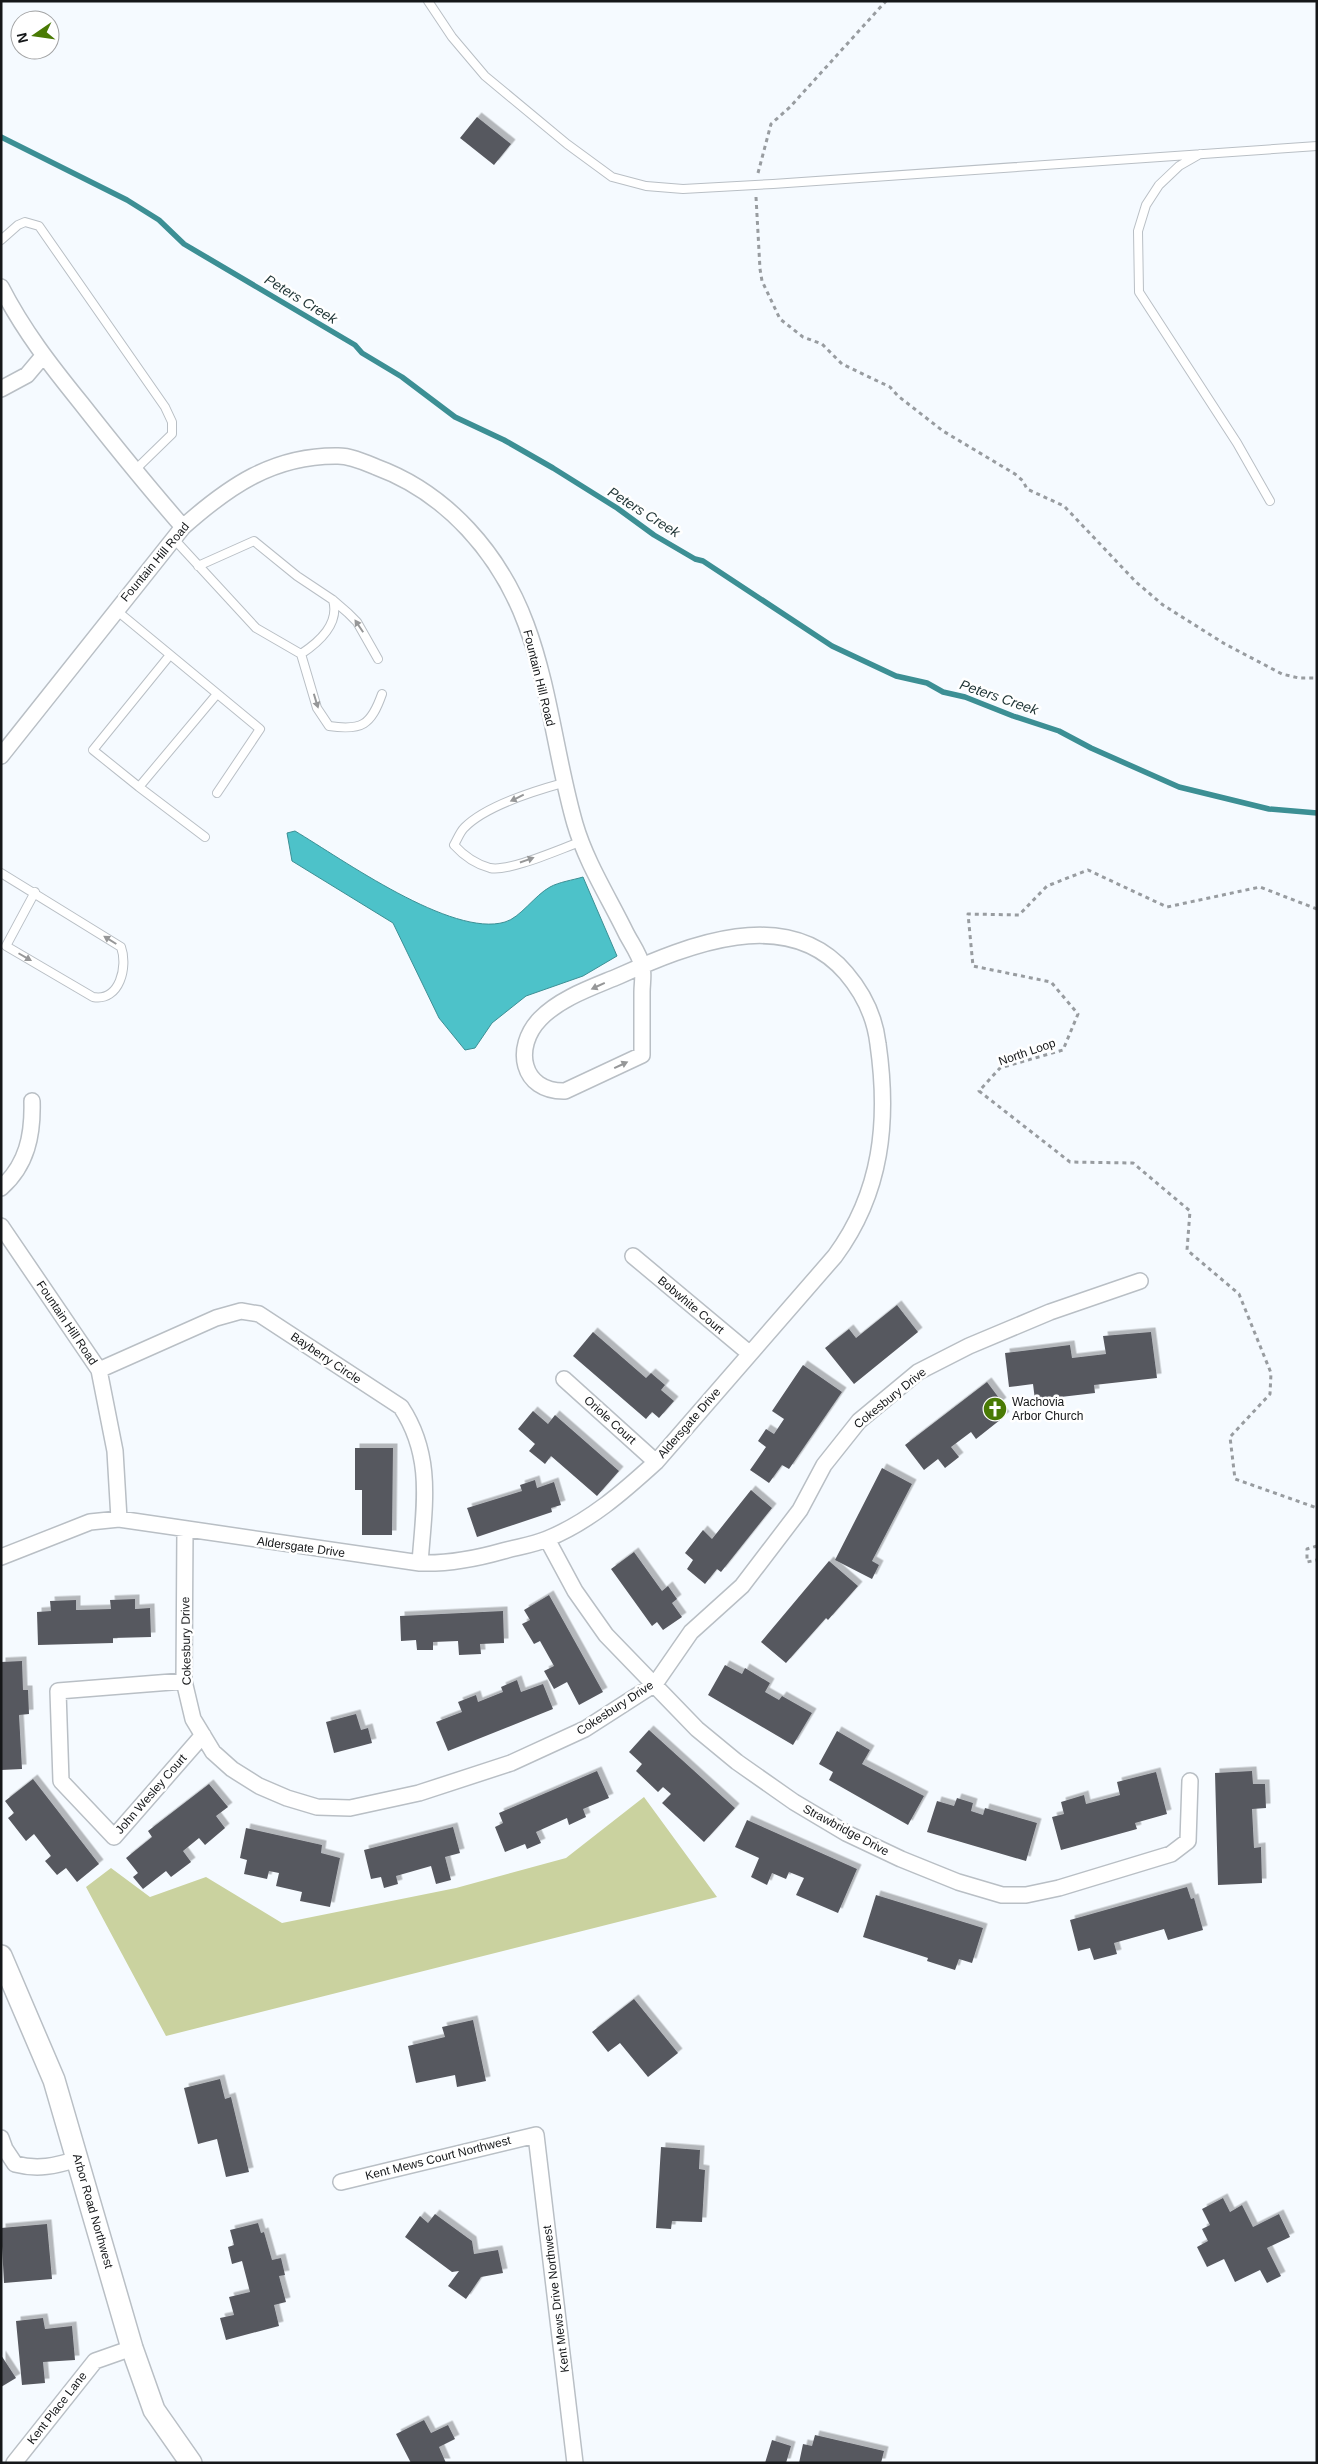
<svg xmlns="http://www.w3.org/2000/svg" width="1318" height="2464" viewBox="0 0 1318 2464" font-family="Arial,sans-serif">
	<defs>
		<filter id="shadow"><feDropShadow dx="4.5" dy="-4.5" stdDeviation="0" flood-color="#0004"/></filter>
	</defs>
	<rect width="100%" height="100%" fill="#f5faff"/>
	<path fill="#cad29f" d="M644,1797L717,1897L166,2036L86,1887L111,1868L150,1897L206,1877L282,1923L456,1888L566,1858Z"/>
	<path fill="#4dc2c9" stroke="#3c8f94" d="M295,831C342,859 452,938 505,922C520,918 535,895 550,887C559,882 573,880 583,877L617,956L583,976L526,996L492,1023L475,1048L465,1050L439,1018L393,923L292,861L287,833Z"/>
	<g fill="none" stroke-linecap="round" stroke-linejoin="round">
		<path stroke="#3c8f94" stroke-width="5.5" d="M1,137L127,200L159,220L184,244L355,345L362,353L402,377L455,417L504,440L553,468L617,508L654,535L695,559L703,561L832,646L896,676L927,683L943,692L965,697L1013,716L1059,731L1091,748L1179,787L1269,809L1317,813"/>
	</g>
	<path fill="#57585f" filter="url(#shadow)" d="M477,117L511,144L494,165L460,138Z
		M897,1305L918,1332L854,1384L825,1348L849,1329L856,1338Z
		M593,1332L646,1378L651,1373L665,1385L661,1390L674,1401L659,1418L652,1412L646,1419L573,1356Z
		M1151,1332L1157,1378L1094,1385L1095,1393L1035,1400L1033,1384L1009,1387L1005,1353L1070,1345L1072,1358L1106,1354L1103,1336Z
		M803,1365L842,1392L789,1469L782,1465L769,1483L750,1470L766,1447L758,1441L766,1429L774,1434L784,1419L772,1411Z
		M987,1382L1002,1402L997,1406L1005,1416L976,1439L971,1432L951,1447L959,1457L945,1468L938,1459L924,1470L905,1445Z
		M533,1411L548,1424L555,1415L619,1471L597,1496L551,1456L545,1464L529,1451L535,1444L518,1429Z
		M355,1448H393L392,1535H362V1490H355Z
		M882,1468L912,1484L872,1561L879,1565L872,1579L835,1560Z
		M535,1480L537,1488L554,1482L561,1505L551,1508L552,1512L477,1537L467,1508L522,1491L520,1485Z
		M751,1490L772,1508L721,1572L717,1569L705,1584L687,1569L693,1560L685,1553L703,1530L712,1539Z
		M634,1552L662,1591L668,1586L677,1599L672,1603L682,1617L663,1630L657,1622L652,1626L611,1569Z
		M829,1561L858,1586L828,1620L826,1618L786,1663L761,1642Z
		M549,1595L603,1692L579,1705L567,1682L554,1689L544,1671L554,1666L540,1641L534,1644L522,1624L530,1620L524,1610Z
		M135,1599V1609L150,1608L151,1637L113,1638V1643L38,1645L37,1612L51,1611L50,1601L76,1600V1610L111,1609L110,1600Z
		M503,1611L504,1643L480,1644L481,1654L459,1655L458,1641L433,1642V1650H417L416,1640L401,1641L400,1616Z
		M22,1661L23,1690H28L29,1714L19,1715L22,1769L1,1770V1662Z
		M725,1665L742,1674L745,1668L770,1683L765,1692L779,1700L782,1696L812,1713L793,1745L708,1695Z
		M517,1680L521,1692L543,1684L553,1709L448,1751L436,1722L462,1712L458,1702L476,1695L478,1702L503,1692L501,1687Z
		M356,1714L361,1730L368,1728L372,1743L334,1753L326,1722Z
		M649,1730L735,1808L704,1842L662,1803L671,1794L663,1787L658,1792L636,1771L642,1764L629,1752Z
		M837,1731L870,1750L862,1764L924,1796L908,1825L829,1780L833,1772L819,1764Z
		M597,1771L609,1798L583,1809L586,1817L569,1825L567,1818L536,1832L541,1843L527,1849L525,1844L505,1852L495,1827L503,1823L499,1813Z
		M1252,1771L1253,1784H1265L1266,1808L1252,1809L1254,1848L1261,1847L1262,1883L1218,1885L1215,1773Z
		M1156,1772L1167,1814L1135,1823L1137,1829L1061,1850L1052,1817L1064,1814L1061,1802L1084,1795L1086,1804L1120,1795L1117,1782Z
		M33,1779L99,1864L77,1882L66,1868L57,1875L45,1861L51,1856L34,1834L26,1841L8,1818L14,1813L5,1801Z
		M209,1784L228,1807L216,1816L225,1828L205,1845L199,1838L183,1851L191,1862L171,1877L166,1871L143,1889L133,1877L138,1873L126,1858L152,1837L148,1831Z
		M957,1798L973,1803L971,1811L983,1815L985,1808L1037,1823L1026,1861L927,1832L937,1801L954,1806Z
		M747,1820L857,1869L838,1913L796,1895L804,1878L789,1872L786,1879L772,1873L767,1885L751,1877L759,1858L735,1847Z
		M453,1827L460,1853L445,1857L451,1880L436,1884L431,1866L396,1876L398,1884L384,1888L381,1877L371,1879L364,1850Z
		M246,1828L322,1845L321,1853L340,1858L330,1907L300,1901L302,1892L276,1886L279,1873L269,1871L267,1879L244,1874L247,1860L240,1858Z
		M1187,1887L1191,1899L1194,1898L1203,1930L1168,1940L1164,1929L1114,1943L1117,1954L1094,1960L1090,1948L1078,1951L1070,1920Z
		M876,1895L983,1928L972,1963L959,1959L955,1970L927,1961L928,1958L863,1937Z
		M634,1999L678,2053L648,2077L620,2043L608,2052L592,2032Z
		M473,2020L486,2081L457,2087L455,2075L416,2083L408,2046L445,2037L442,2027Z
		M220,2079L225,2099L231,2097L249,2172L226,2177L217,2139L198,2144L184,2088Z
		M661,2147L700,2150L699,2169L705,2170L702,2222L672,2221L671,2229L656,2228Z
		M1223,2198L1230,2212L1242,2205L1253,2227L1279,2214L1290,2237L1267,2248L1281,2276L1267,2283L1260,2270L1235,2282L1224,2259L1207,2267L1197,2247L1208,2241L1202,2229L1210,2225L1202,2209Z
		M435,2214L472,2241L474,2254L498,2250L503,2273L481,2277L466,2299L448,2286L459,2271L452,2272L405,2237L420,2216L428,2223Z
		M258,2223L261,2233L264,2232L272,2260L281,2258L285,2275L279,2276L286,2302L274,2305L279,2326L226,2340L220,2318L234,2315L229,2297L250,2292L242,2261L232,2264L228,2247L234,2245L230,2230Z
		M47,2224L52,2279L4,2283L1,2228Z
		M43,2318L45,2329L72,2326L75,2360L43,2362L45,2383L22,2385L16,2321Z
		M1,2355L16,2378L1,2387Z
		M424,2420L431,2433L448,2425L455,2439L439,2447L446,2463H411L396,2434Z
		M815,2435L884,2451L881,2463H799L803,2444L812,2446Z
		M772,2440L791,2446L786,2463H765Z"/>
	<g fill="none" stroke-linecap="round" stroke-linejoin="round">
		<g stroke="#b9bfc5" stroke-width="10">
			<path id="lane" d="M428,1L452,37L485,76L567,144L612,177L646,186L683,189L773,184L1317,146
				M1200,154L1179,166L1159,185L1146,205L1138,231L1139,292L1237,443L1270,501
				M1,240L18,225L25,222L39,226L165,407L172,422V434L134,471
				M174,539L256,628L301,654L317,708L329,726C362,731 371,725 382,694
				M198,566L254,541L297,576L333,600L348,613L357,622L378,659
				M116,610L260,729L217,793
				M301,654C319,642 340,624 333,600
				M170,655L93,750L139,787L217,694
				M563,783C534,791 485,806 464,828C460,832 457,840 454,845C464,856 475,864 490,868C509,872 560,849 580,842
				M139,787L205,837
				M1,873L121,947C128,966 120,1002 93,997L6,946L35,892"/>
		</g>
		<g stroke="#b9bfc5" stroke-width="18">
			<path id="street" d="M1,287C23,330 51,366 81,403C114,445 148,487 183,527
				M1,389L27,375L43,356
				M1,756L183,527C228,487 273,455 338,456C351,456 364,462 376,467C447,493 500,554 526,624C550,688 556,758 575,824C586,862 609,898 626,933C631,943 640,955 642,966C644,974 642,984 642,992C642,1013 642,1034 642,1055L565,1091C521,1092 513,1047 540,1019C560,998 593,987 619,976C688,945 787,904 846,973C864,994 875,1018 878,1044C889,1121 882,1192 835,1256L656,1462C623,1492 589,1522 547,1539C533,1545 517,1547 503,1551C475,1559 448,1564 420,1563L119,1519L90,1522L1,1557
				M1,1188C27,1165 33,1135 32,1101
				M1,1226L99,1370L115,1451L119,1519
				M633,1256L749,1353
				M99,1370L216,1318L241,1311L259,1314L401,1407C434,1457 424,1506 420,1563
				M564,1379L656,1462
				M185,1529L184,1681L193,1719L213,1752L232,1769L259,1786L287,1798L317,1807L350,1808L419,1793L511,1763L585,1729L655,1684L691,1632L742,1586L800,1510L824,1465L859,1421L918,1372L969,1346L1050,1312L1140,1281
				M547,1539L575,1591L606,1635L697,1729L737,1762L794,1802L846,1833L901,1859L958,1882L1002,1895H1026L1059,1888L1171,1854L1188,1841L1190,1781
				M184,1681L58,1691L61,1781L114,1837L203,1735
				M1,2138L5,2149L15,2164C38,2170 55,2166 78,2159
				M341,2182L536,2135L575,2463
				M14,2463L95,2361L132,2348"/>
		</g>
		<g stroke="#b9bfc5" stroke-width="24">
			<path id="secondary" d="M1,1956L54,2080L132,2348L154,2410L191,2463"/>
		</g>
		<path stroke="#989ca0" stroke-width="3" stroke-dasharray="4 4" stroke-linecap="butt" d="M758,173L771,124L790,107L886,1
			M756,197L760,269L762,281L780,319L803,337L822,344L842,364L890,387L898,396L943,431L1015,474L1023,481L1027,489L1064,506L1136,582L1163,605L1225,644L1282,674L1299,678H1317
			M1317,909L1260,887L1167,907L1088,870L1047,886L1019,915L968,914L973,966L1051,982L1078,1014L1063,1050L1000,1068L979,1091L1070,1162L1133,1163L1190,1211L1187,1250L1239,1294L1271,1373L1270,1394L1230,1437L1235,1479L1317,1508
			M1317,1546L1307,1549V1562L1317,1560"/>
		<use href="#lane" stroke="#fff" stroke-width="8"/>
		<use href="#street" stroke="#fff" stroke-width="15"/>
		<use href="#secondary" stroke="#fff" stroke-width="21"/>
	</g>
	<defs><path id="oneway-solid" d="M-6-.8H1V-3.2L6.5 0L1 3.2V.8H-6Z" transform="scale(1.25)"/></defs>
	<g fill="#969798">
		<use href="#oneway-solid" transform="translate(359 626) rotate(-124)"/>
		<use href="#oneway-solid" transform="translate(316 701) rotate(73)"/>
		<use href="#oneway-solid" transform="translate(517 798) rotate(154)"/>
		<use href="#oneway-solid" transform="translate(527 860) rotate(-19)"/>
		<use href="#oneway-solid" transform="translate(110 940) rotate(-148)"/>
		<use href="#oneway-solid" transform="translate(25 957) rotate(30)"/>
		<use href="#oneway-solid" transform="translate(598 986) rotate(155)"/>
		<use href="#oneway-solid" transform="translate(621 1065) rotate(-25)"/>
	</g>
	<defs>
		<g id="church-disc" transform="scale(1.25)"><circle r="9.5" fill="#497a04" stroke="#fff"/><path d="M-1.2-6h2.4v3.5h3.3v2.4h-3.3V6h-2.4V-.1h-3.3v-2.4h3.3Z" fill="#fff"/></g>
	</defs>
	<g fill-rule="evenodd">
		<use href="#church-disc" x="995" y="1409"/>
	</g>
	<g text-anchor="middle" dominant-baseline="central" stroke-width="5" stroke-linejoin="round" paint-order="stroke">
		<g font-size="12" fill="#151719" stroke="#fff">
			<text transform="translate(155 562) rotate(-50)">Fountain Hill Road</text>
			<text transform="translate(539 678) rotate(76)">Fountain Hill Road</text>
			<text transform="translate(1027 1052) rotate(-19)">North Loop</text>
			<text transform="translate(691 1305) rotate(40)">Bobwhite Court</text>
			<text transform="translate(67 1323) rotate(56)">Fountain Hill Road</text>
			<text transform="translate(326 1358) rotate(34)">Bayberry Circle</text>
			<text transform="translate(890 1398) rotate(-39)">Cokesbury Drive</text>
			<text transform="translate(610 1420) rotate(42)">Oriole Court</text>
			<text transform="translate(689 1423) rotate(-49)">Aldersgate Drive</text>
			<text transform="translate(301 1547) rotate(8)">Aldersgate Drive</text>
			<text transform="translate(186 1641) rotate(-91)">Cokesbury Drive</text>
			<text transform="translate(615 1708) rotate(-33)">Cokesbury Drive</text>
			<text transform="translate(151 1794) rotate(-49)">John Wesley Court</text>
			<text transform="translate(846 1830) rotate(28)">Strawbridge Drive</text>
			<text transform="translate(438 2158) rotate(-14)">Kent Mews Court Northwest</text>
			<text transform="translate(93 2211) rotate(74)">Arbor Road Northwest</text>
			<text transform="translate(556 2299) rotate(-97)">Kent Mews Drive Northwest</text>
			<text transform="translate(57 2408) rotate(-52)">Kent Place Lane</text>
		</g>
		<g font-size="12" fill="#151719" stroke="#fff" text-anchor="start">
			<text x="1012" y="1402">Wachovia<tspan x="1012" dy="14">Arbor Church</tspan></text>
		</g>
		<g font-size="14" font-style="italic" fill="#1e3334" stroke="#fff">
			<text transform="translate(301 299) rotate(31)">Peters Creek</text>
			<text transform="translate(644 512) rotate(32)">Peters Creek</text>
			<text transform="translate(999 697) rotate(19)">Peters Creek</text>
		</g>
	</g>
	<rect width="1318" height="2464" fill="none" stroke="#151719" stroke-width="5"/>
	<g transform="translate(35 35) rotate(257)"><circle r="24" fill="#ffffff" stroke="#a1a2a3"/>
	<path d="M0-4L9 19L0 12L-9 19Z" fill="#497a04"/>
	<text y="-8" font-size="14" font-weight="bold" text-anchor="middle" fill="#151719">N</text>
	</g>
</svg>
